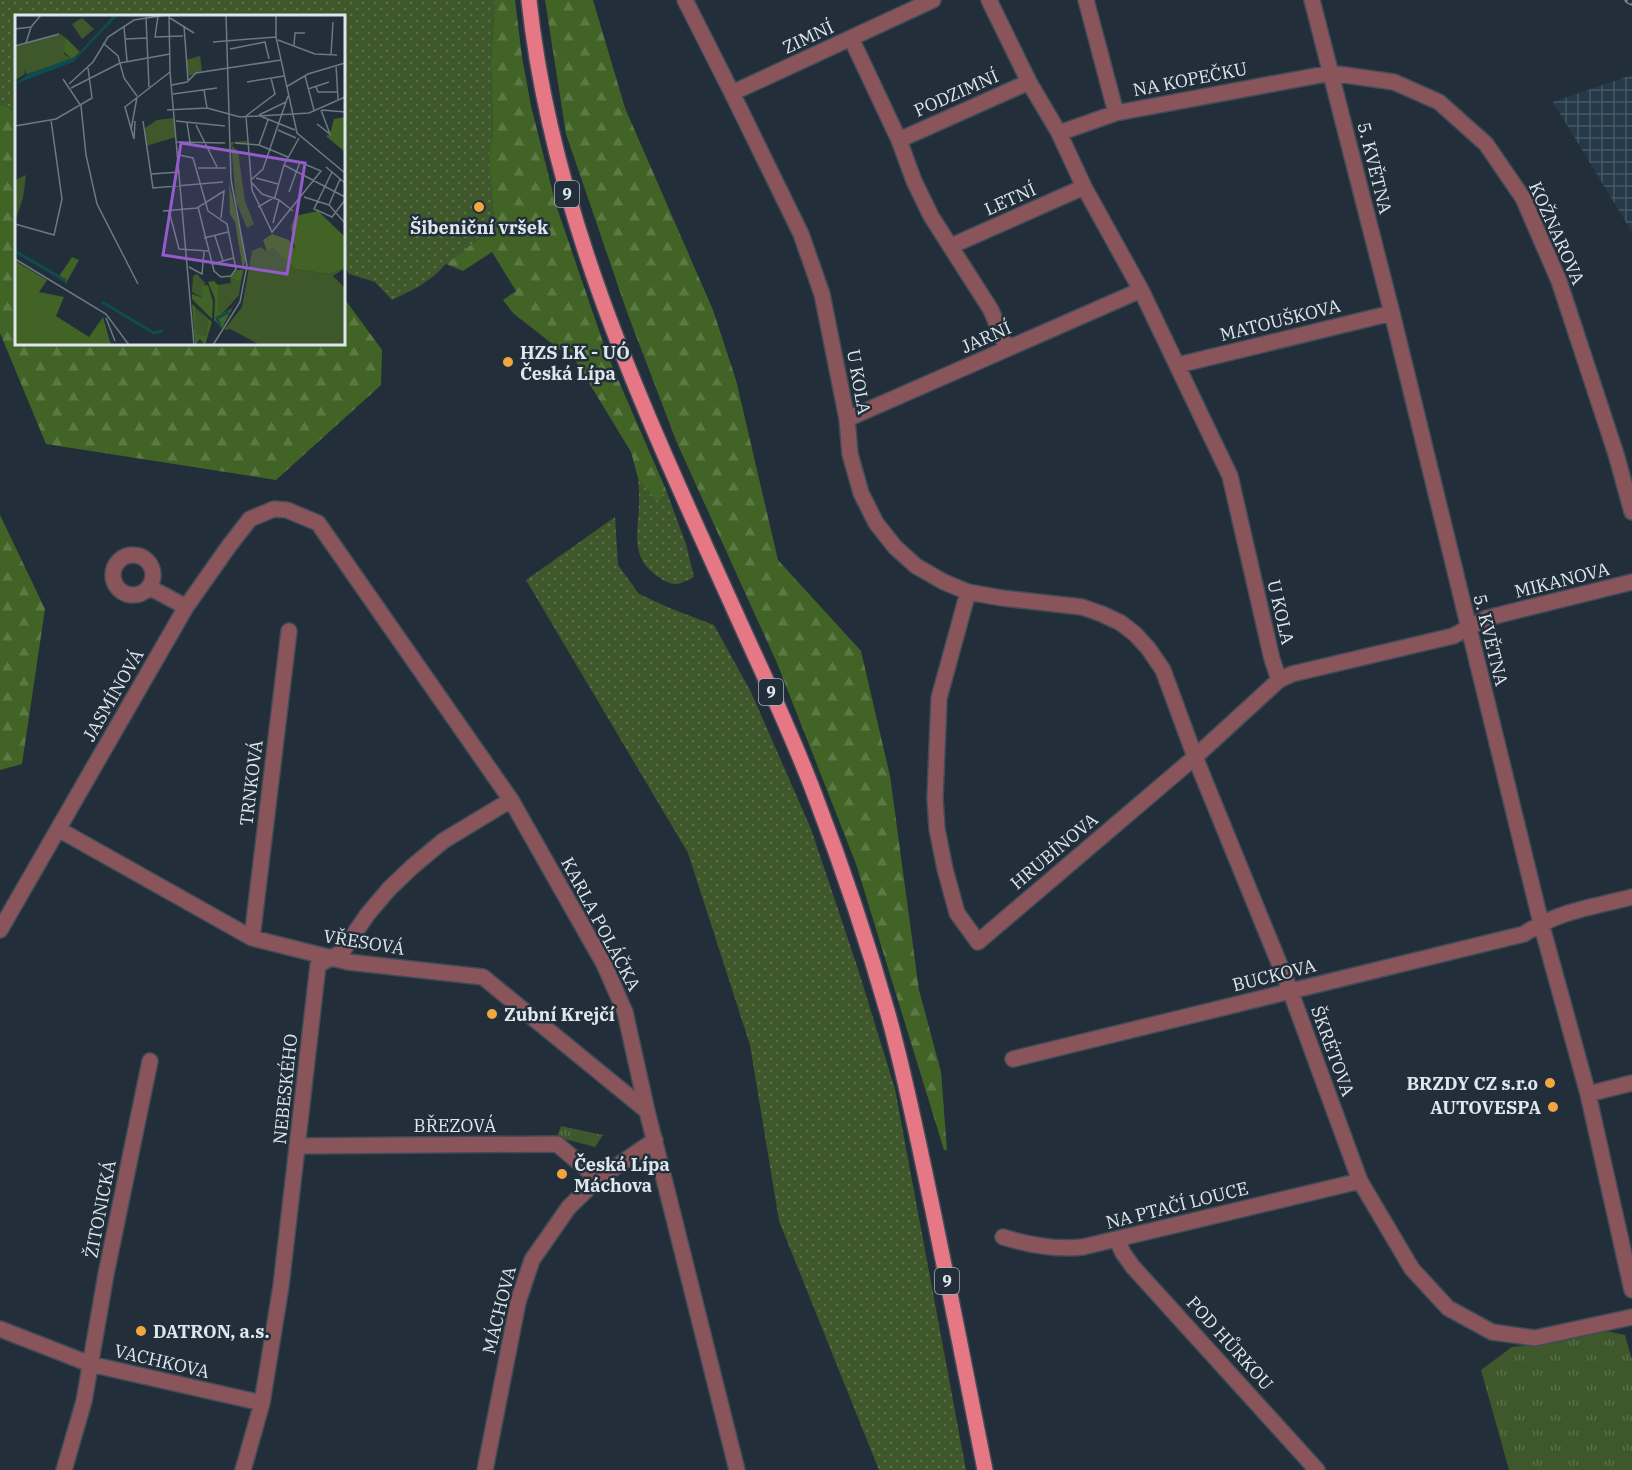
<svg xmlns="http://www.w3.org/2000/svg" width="1632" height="1470" viewBox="0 0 1632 1470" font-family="'IBM Plex Serif',serif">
	<defs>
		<pattern id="industrial-grid" width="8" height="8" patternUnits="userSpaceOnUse" patternTransform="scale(1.5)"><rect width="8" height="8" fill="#263949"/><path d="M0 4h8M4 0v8" fill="none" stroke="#455664"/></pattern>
		<pattern id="grass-dots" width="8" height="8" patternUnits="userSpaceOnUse" patternTransform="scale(1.5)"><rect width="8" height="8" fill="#3e582b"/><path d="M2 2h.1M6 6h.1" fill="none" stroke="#59704a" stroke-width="1.8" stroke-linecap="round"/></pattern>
		<pattern id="forest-firs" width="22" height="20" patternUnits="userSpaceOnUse" patternTransform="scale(1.5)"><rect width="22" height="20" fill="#416325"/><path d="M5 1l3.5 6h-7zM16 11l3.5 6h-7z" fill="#5c7945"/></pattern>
		<pattern id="park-tufts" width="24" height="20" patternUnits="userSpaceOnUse" patternTransform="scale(1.5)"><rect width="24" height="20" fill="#3e582b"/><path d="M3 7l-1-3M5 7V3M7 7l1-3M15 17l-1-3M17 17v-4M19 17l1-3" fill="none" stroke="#59704a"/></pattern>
	</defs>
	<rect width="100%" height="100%" fill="#222f3a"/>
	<path fill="url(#industrial-grid)" d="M1632,75V232L1553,102Z"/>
	<path fill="url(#grass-dots)" d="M0,0H495L491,61L493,134L489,156L494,224L484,235L446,264L434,276L418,287L392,300L375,282L349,274L344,266V16H16V113L6,106L0,104Z
		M638,478L658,501L666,490L686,544L694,577C679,585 674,587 660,578C628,557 639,532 639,502C639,494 639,486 638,478Z
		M615,517L618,565L639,594L672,609L714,625L751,692L811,829L858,969L895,1089L966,1470H879L779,1221L750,1045L688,853L526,580Z"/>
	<path fill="url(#forest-firs)" d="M495,0H515L522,57L531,106L556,205L607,354L666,490L658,502L638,478L631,452L569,350H560L513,313L503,300L516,291L492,252L463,271L446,264L484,235L494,224L489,156L493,134L491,61Z
		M545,0H593L625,108L713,310L736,380L778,560L861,651L890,776L919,990L941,1072L947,1150H944L856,864L777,663L677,443L627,312L566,134Z
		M0,104L6,106L16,113V344H344V298L382,350L381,385L276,480L46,444L0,333Z
		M0,515L45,609L22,764L0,770Z"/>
	<path fill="url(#park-tufts)" d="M561,1126L603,1135L595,1147L557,1137Z
		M1606,1331L1625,1335L1632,1360V1470H1509L1481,1370L1512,1347L1550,1342Z"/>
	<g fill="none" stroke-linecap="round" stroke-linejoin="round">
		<g stroke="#404c57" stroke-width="18">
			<path id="street" d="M685,0L732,93L801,234L822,294L847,419L850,454L861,493L876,523L895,547L916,566L944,582L968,592L1002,598L1082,607L1102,614L1121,623L1135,634L1148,648L1163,670L1195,757L1290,990L1360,1181L1412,1269L1448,1308L1492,1332L1535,1338L1632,1317
				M989,0L1029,82L1059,133L1084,187L1141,290L1230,476L1272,659L1279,680
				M1086,0L1116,113
				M1312,0L1392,313L1541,923L1588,1094L1632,1290
				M851,38L899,140L914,181L931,216L991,310L1007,349
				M732,93L933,0
				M1059,133L1116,113L1331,73L1394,82L1439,102L1486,144L1523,198L1559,281L1616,454L1632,512
				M899,140L1029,82
				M951,246L1084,187
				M1178,365L1392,313
				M847,419L1141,290
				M113 575a20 20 0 1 1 40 0a20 20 0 1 1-40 0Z
				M149,587L186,607
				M968,592L939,698L935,798L937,829L945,869L957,913L978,942L1195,757L1279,680L1292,674L1453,636L1487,618L1632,582
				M58,829L252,938L348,962L483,977L647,1111
				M0,930L186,607L229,546L250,519L274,509L287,510L318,523L511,800L604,964L625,1012L647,1111L737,1470
				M252,938L289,631
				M1013,1059L1524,934C1558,911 1593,907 1632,897
				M1588,1094L1632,1083
				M298,1146L557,1144L598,1179
				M1003,1237C1029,1245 1055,1250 1083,1247L1360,1181
				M1117,1240L1123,1253L1133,1267L1317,1470
				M0,1329L90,1364L262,1403
				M64,1470L84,1401L106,1274L150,1061
				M243,1470L262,1403L281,1286L318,965L342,952L367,915L389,889L412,867L443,841L511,800
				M485,1470L518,1302L532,1260L569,1207L598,1179L655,1140"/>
		</g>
		<g stroke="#404c57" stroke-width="18">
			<path id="primary" d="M529,0C553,227 654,431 746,636C770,688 794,740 814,793C842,866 867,940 888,1014C906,1079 919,1145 933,1211C951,1297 968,1384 985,1470"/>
		</g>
		<use href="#street" stroke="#8a555a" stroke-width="15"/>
		<use href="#primary" stroke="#e57884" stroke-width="15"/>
		<g stroke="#7a858e" stroke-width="7">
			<path id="rail" d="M1628,0L1632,2"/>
		</g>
		<use href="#rail" stroke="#222f3a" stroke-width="4.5" stroke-dasharray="14" stroke-linecap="butt"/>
	</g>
	<g fill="#f2a541" stroke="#222f3a" stroke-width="2">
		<circle cx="479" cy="207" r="6"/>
		<circle cx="508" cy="362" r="6"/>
		<circle cx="492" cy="1014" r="6"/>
		<circle cx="1550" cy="1083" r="6"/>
		<circle cx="1553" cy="1107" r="6"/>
		<circle cx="562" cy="1174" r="6"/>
		<circle cx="141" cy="1331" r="6"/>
	</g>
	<g text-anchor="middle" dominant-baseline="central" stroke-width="5" stroke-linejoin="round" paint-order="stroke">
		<g fill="#222f3a" stroke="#a6b0b8" stroke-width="1.5">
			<rect x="555" y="181" width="24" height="26" rx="4.5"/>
			<rect x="759" y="679" width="24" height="26" rx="4.5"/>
			<rect x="935" y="1268" width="24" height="26" rx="4.5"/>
		</g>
		<g font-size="16" font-weight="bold" fill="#dee7ee">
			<text x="567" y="194">9</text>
			<text x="771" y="692">9</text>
			<text x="947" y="1281">9</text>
		</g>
		<g font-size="18" fill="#dee7ee" stroke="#222f3a">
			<text transform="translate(808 37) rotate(-25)">ZIMNÍ</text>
			<text transform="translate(1190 79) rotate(-11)">NA KOPEČKU</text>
			<text transform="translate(956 93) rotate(-24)">PODZIMNÍ</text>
			<text transform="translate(1375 168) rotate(76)">5. KVĚTNA</text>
			<text transform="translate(1010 199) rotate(-24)">LETNÍ</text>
			<text transform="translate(1557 233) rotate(66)">KOŽNAROVA</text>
			<text transform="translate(1280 320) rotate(-14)">MATOUŠKOVA</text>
			<text transform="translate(986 337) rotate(-24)">JARNÍ</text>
			<text transform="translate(859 382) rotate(80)">U KOLA</text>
			<text transform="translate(1562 580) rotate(-14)">MIKANOVA</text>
			<text transform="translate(1281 612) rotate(77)">U KOLA</text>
			<text transform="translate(1491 640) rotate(76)">5. KVĚTNA</text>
			<text transform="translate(113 695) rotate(-60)">JASMÍNOVÁ</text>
			<text transform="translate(251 783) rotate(-83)">TRNKOVÁ</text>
			<text transform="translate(1054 851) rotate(-40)">HRUBÍNOVA</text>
			<text transform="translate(601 924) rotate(62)">KARLA POLÁČKA</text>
			<text transform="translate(364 942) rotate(9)">VŘESOVÁ</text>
			<text transform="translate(1274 975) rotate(-14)">BUCKOVA</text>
			<text transform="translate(1333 1051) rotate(70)">ŠKRÉTOVA</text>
			<text transform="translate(285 1089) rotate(-84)">NEBESKÉHO</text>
			<text x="455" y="1125">BŘEZOVÁ</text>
			<text transform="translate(1177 1205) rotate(-14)">NA PTAČÍ LOUCE</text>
			<text transform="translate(100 1209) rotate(-79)">ŽITONICKÁ</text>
			<text transform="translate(499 1310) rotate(-76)">MÁCHOVA</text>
			<text transform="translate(1230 1343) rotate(48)">POD HŮRKOU</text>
			<text transform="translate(162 1361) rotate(13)">VACHKOVA</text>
		</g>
		<g font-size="18" font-weight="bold" fill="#dee7ee" stroke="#222f3a" text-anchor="start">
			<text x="479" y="227" text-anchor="middle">Šibeniční vršek</text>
			<text x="520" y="352">HZS LK - UÓ<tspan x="520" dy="21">Česká Lípa</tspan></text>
			<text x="504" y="1014">Zubní Krejčí</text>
			<text x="1538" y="1083" text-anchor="end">BRZDY CZ s.r.o</text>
			<text x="1541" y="1107" text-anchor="end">AUTOVESPA</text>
			<text x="574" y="1164">Česká Lípa<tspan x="574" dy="21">Máchova</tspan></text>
			<text x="153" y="1331">DATRON, a.s.</text>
		</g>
	</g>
	<g transform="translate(15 15)">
		<rect width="330" height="330" fill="#222f3a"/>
		<path d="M45,19L51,23L49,39L57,44L12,59L9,55L10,59L0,65V31ZM184,33L187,56L174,61L171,45L185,41ZM232,126V128H219L217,131L223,136L230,186L239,209L232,213L221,187L216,127ZM11,160L8,183L0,206V165ZM246,232L251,236L258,233L280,254L314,259L330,253L318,261L330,273V330H245L215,314L209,315L227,292L237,236ZM182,259L190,268L188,283L177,277L178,261ZM215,263L226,267L224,280L207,299L203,295V270L216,268ZM179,292L193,305L191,321L181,318Z" fill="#3e582b"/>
		<path d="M51,23L65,37L57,44L48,36ZM330,102V137L311,121L315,119L319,104ZM214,167L231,242L226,267L215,263L222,255H228L220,207L215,199ZM303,196L330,222V253L314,259L280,254L258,233L252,236L248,225L257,219L274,225L280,235L276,212L280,201ZM57,242L64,245L51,268L43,263ZM0,246L32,265L24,277L49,282L41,301L74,322L88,302L96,330H0ZM199,266L203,270V295L207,299L217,293L224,280L207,313L199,305L200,284L193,267ZM193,270L198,287L197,304L177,284V279L188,283L187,271ZM177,289L197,307L190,330L185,324L180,330ZM180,292L193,305L191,321L181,318Z" fill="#416325" fill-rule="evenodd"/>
		<path d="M67,3L79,14L67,24L57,9ZM159,103L161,122L131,131L130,113L142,105Z" fill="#3e582b"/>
		<path d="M99,0H103L58,47L0,69L13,59L60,42Z" fill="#0e4c4e"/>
		<path fill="none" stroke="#0e4c4e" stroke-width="3" d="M0,236L51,266M87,287L139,318L148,316M205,311L202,303L214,297"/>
		<path fill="none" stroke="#6d7982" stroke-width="1.5" d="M154,0L155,57L179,330M261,0V22L282,118L330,158M143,1L140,22L168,21M131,2L134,72M155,3L179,18M169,11L173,65M109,12L112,46M0,14L16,12L26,0M110,24L132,23M263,25L300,39L322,40M198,27L261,22M11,28L44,19M88,28L103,41L109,63L122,81M279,30L280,18H290M0,31L11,28L16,12M215,34L250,27L254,44M316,40L318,7M321,50L323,84M290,61L299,95M48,64L66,91L71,140L82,189L123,269M232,67L269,61M54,69L78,47L93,22L119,5L151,0M157,70L172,67L181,58L266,45M271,72L293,59L330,48M301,72L303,77H323M56,73L105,48L155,39M293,74L314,67M189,75L192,93M158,79L202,73M152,95L192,93L225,102L278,99L294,98L330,82M307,95L330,97M244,100L271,87M231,101L260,79L256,63M245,101L280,115M231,102L237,175L257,217L306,156L285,147L274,177M128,106L138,173L208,167M161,106L210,111M172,108L175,127M302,109L315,119L306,95M181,110L202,152M0,111L41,104L77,83L73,53M116,115L122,82M263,115L281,123M119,124L110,92L155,57M119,124L120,106M162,127L210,128M220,128L244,130L273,142M244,130L253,105M164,140L178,143L193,196L212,209L221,254L216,261L206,262L199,256L183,192M269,150L330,182M311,152L330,168M183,153H211M317,157L299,194L317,202L330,185M136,159L165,157M241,163L263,169M236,165L248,154L273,81M237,168L247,179L264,185L278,196M289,182L314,190L330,208M314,190L325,164M243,192L260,182L269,150L284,123M148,196L182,193L209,176L206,203M154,196L164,234L193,236M258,208L264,185M0,209L39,220L47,184L36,105M200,221L208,246M189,223L213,217M0,244L91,299L114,330M198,249L218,243M174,252L187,259L189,237M91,303L100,326M198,330L225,287L232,251L216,165L211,0"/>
		<path fill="#945bcb" fill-opacity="0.15" stroke="#945bcb" stroke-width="3" d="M166,128L290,148L272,259L148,240Z"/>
		<rect width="330" height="330" fill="none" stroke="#dee7ee" stroke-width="3"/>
	</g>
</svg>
